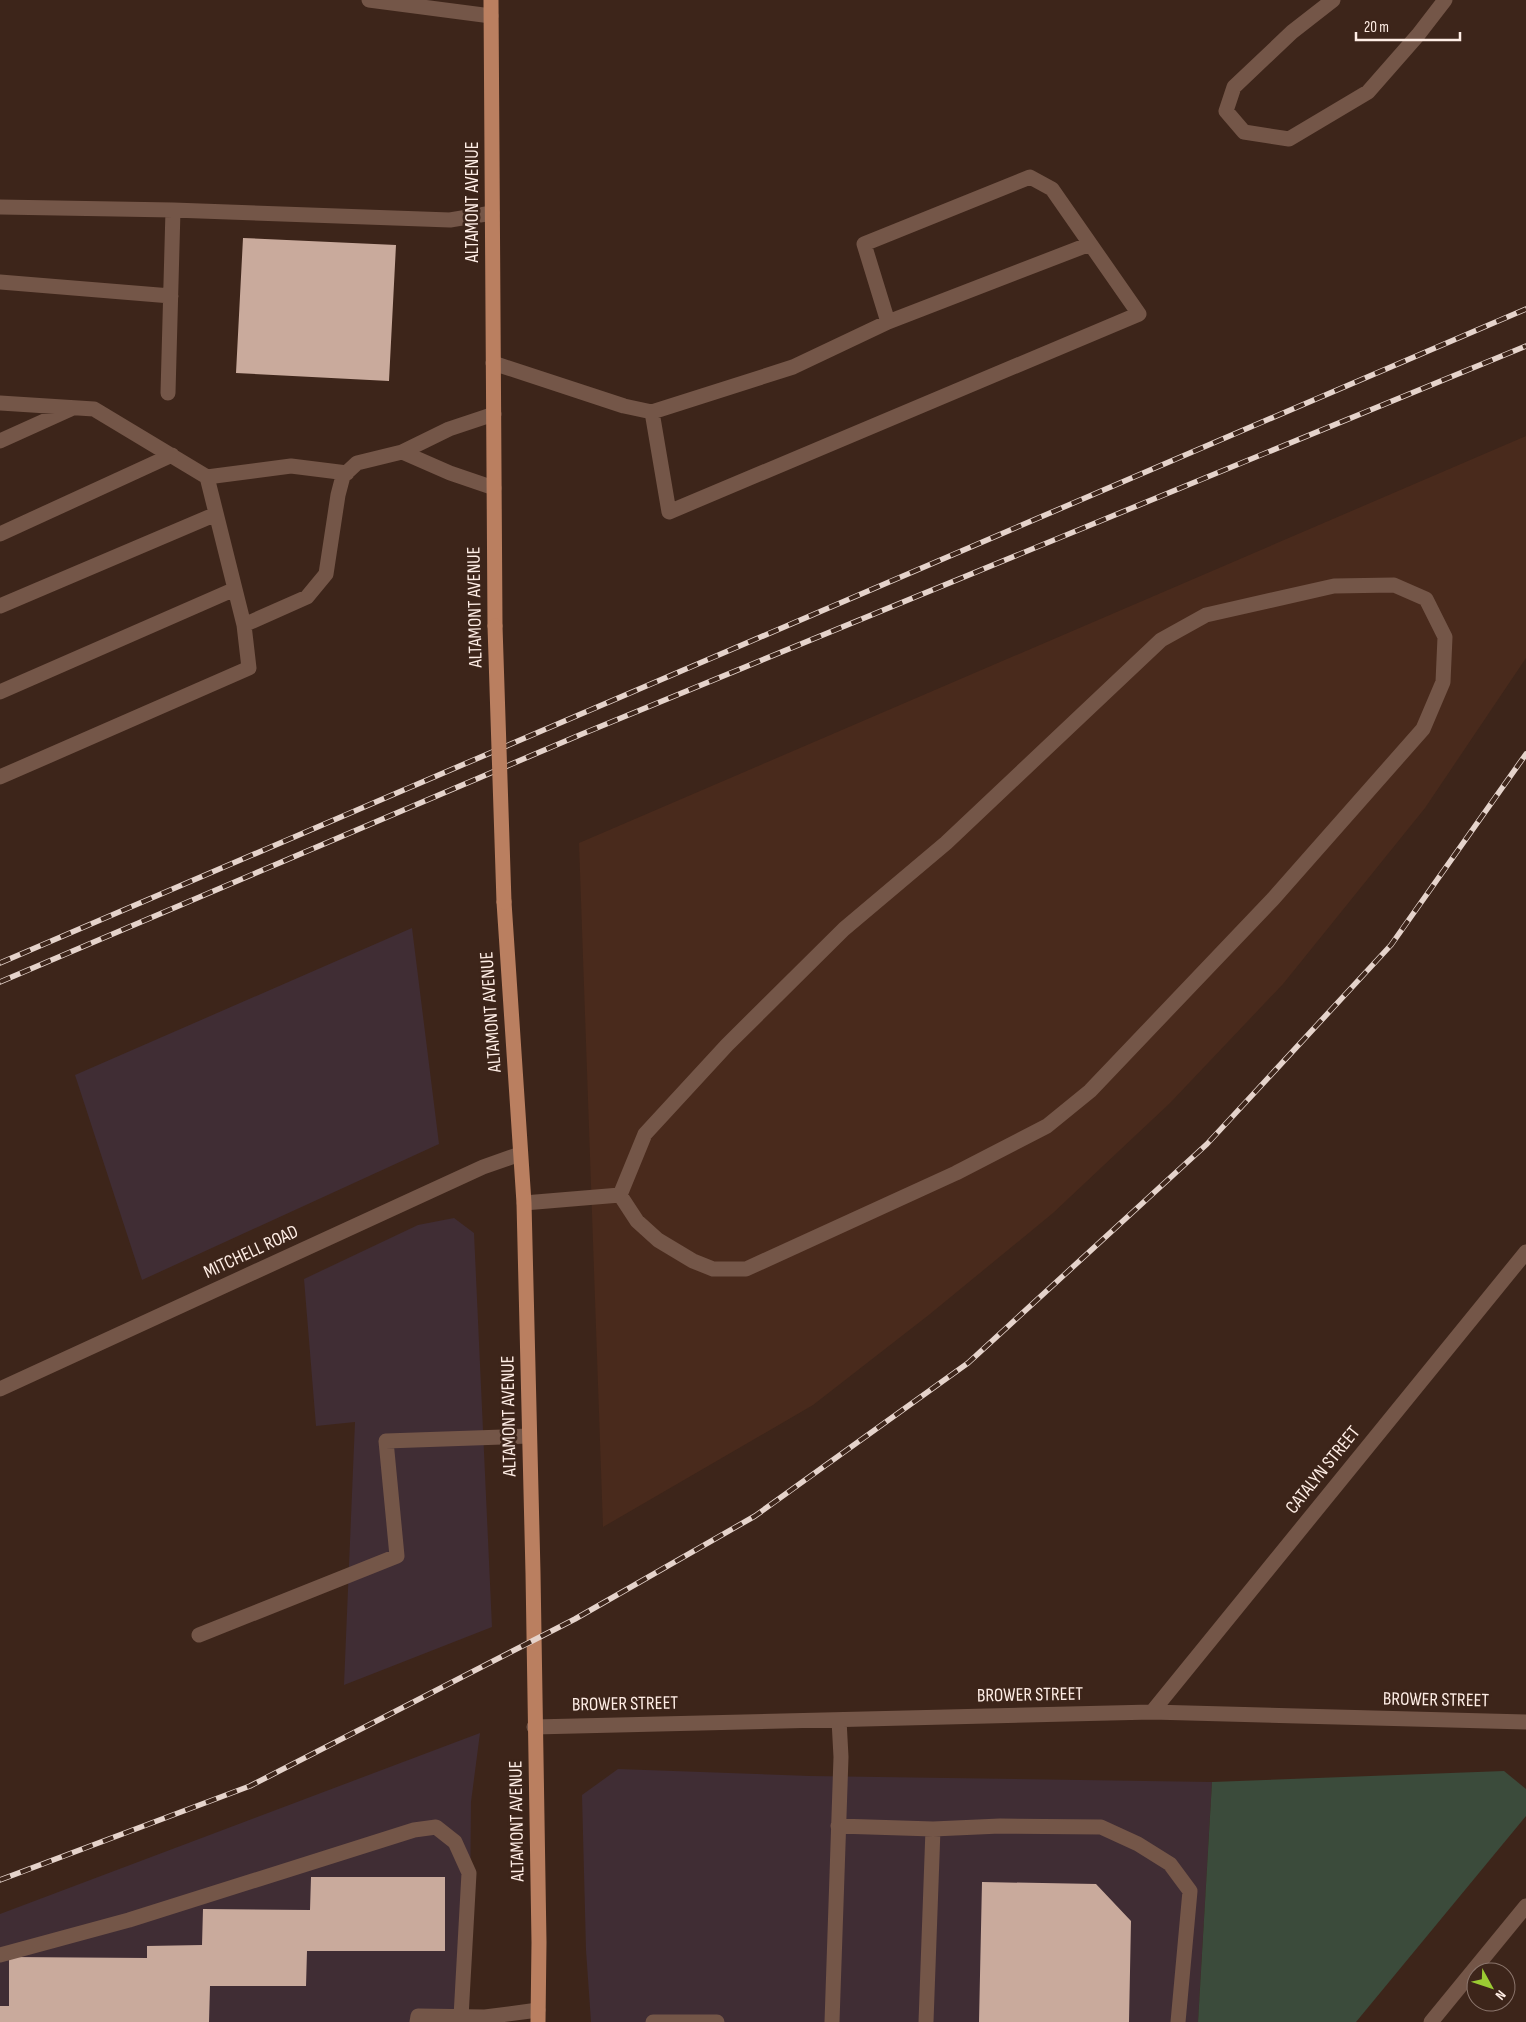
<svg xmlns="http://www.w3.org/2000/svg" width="1526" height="2022" viewBox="0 0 1526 2022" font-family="'Sofia Sans Condensed',sans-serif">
	<rect width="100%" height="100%" fill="#3d251a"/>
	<path fill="#402d34" d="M412,928L439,1144L142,1280L75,1075Z
		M454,1218L474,1233L492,1627L344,1685L355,1422L316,1426L304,1279L418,1225Z
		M480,1733L471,1802L469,2022H0V1914Z
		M618,1769L810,1776L1212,1782L1198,2022H591L586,1950L582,1795Z"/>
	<path fill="#492a1c" d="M1526,436V658L1425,808L1283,984L1170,1103L1053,1213L930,1314L813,1405L603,1527L579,843Z"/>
	<path fill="#3b4b3b" d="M1504,1771L1526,1789V1816L1356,2022H1198L1212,1782Z"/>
	<path fill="#c9aa9c" d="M243,238L396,245L389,381L236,373Z
		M311,1877H445V1951H307L306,1986H210L209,2022H0V2006H9V1957L147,1958V1946L202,1945L203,1909L310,1910Z
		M982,1882L1096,1884L1131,1921L1129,2022H979Z"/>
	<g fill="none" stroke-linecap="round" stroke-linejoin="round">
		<path stroke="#745648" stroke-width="15" d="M369,0L491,16
			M1333,0L1292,32L1234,87L1226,111L1244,132L1289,139L1368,92L1418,35L1445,0
			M0,207L173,210
			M0,282L171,296
			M888,322L1090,244
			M493,363L624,406L652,412L669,512L1139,314L1052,189L1030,177L864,244L888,322L793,367L652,412
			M168,393L173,210L450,220L492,213
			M0,403L94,409L207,477L244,625L249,668L0,777
			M494,414L449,429L402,452L450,473L494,488
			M0,441L73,408
			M207,477L291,466L347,473
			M0,534L172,455
			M0,606L216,514
			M244,625L307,597L326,574L338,495L343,476L357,463L402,452
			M0,692L235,589
			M524,1203L620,1195L637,1221L658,1240L693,1261L713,1269H746L956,1173L1047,1126L1090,1091L1273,899L1423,729L1443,682L1445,637L1426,599L1394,585L1334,586L1206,615L1161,640L946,843L844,929L727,1045L645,1134L620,1195
			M0,1389L483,1167L520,1154
			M199,1635L397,1556L386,1441L529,1436
			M1152,1712L1526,1252
			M534,1727L1152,1712L1526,1722
			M838,1826L933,1829L926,2022
			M933,1829L1000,1826L1101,1827L1138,1844L1170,1864L1190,1891L1178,2022
			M0,1955L129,1920L414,1830L436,1827L455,1842L469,1873L461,2017
			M417,2022L418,2016L485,2017L538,2010
			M653,2022H717
			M832,2022L841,1757L839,1720
			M1431,2022L1526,1906"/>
		<path stroke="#ba7f60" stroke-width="15" d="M491,0L495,626
			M504,902L524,1203L533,1573L539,1942L538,2022"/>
		<g stroke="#e5d3cb" stroke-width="5.5">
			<path id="rail" d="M0,963L1526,309
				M0,982L582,734L1526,346
				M0,1880L250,1786L575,1619L755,1516L968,1363L1207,1144L1391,945L1526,754"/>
		</g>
		<use href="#rail" stroke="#3d251a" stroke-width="4" stroke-dasharray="11" stroke-linecap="butt"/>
		<path stroke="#ba7f60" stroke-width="15" d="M495,626L504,902"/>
	</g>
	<g text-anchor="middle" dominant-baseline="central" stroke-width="5" stroke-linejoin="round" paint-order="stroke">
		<g font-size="19" fill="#ffeee6" stroke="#3d251a">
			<text transform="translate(472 202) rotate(-90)">ALTAMONT AVENUE</text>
			<text transform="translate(475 607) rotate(-91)">ALTAMONT AVENUE</text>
			<text transform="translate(491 1012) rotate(-94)">ALTAMONT AVENUE</text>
			<text transform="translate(251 1252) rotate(-25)">MITCHELL ROAD</text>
			<text transform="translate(509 1416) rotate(-91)">ALTAMONT AVENUE</text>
			<text transform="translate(1323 1470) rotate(-51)">CATALYN STREET</text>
			<text transform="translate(1030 1695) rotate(-1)">BROWER STREET</text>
			<text transform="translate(1436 1700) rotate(1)">BROWER STREET</text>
			<text transform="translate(625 1704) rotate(-1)">BROWER STREET</text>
			<text transform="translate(517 1821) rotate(-91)">ALTAMONT AVENUE</text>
		</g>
	</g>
	<g transform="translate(1491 1987) rotate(130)"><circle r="24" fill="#3d251a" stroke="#8b756c"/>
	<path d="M0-4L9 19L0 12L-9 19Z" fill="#9bcb33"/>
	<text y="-8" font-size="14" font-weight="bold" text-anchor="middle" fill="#ffeee6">N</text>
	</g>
	<path d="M1356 32v8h104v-8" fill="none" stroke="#ffeee6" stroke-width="2.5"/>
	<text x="1364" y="32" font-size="15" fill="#ffeee6" stroke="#3d251a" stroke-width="4" paint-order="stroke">20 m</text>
</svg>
